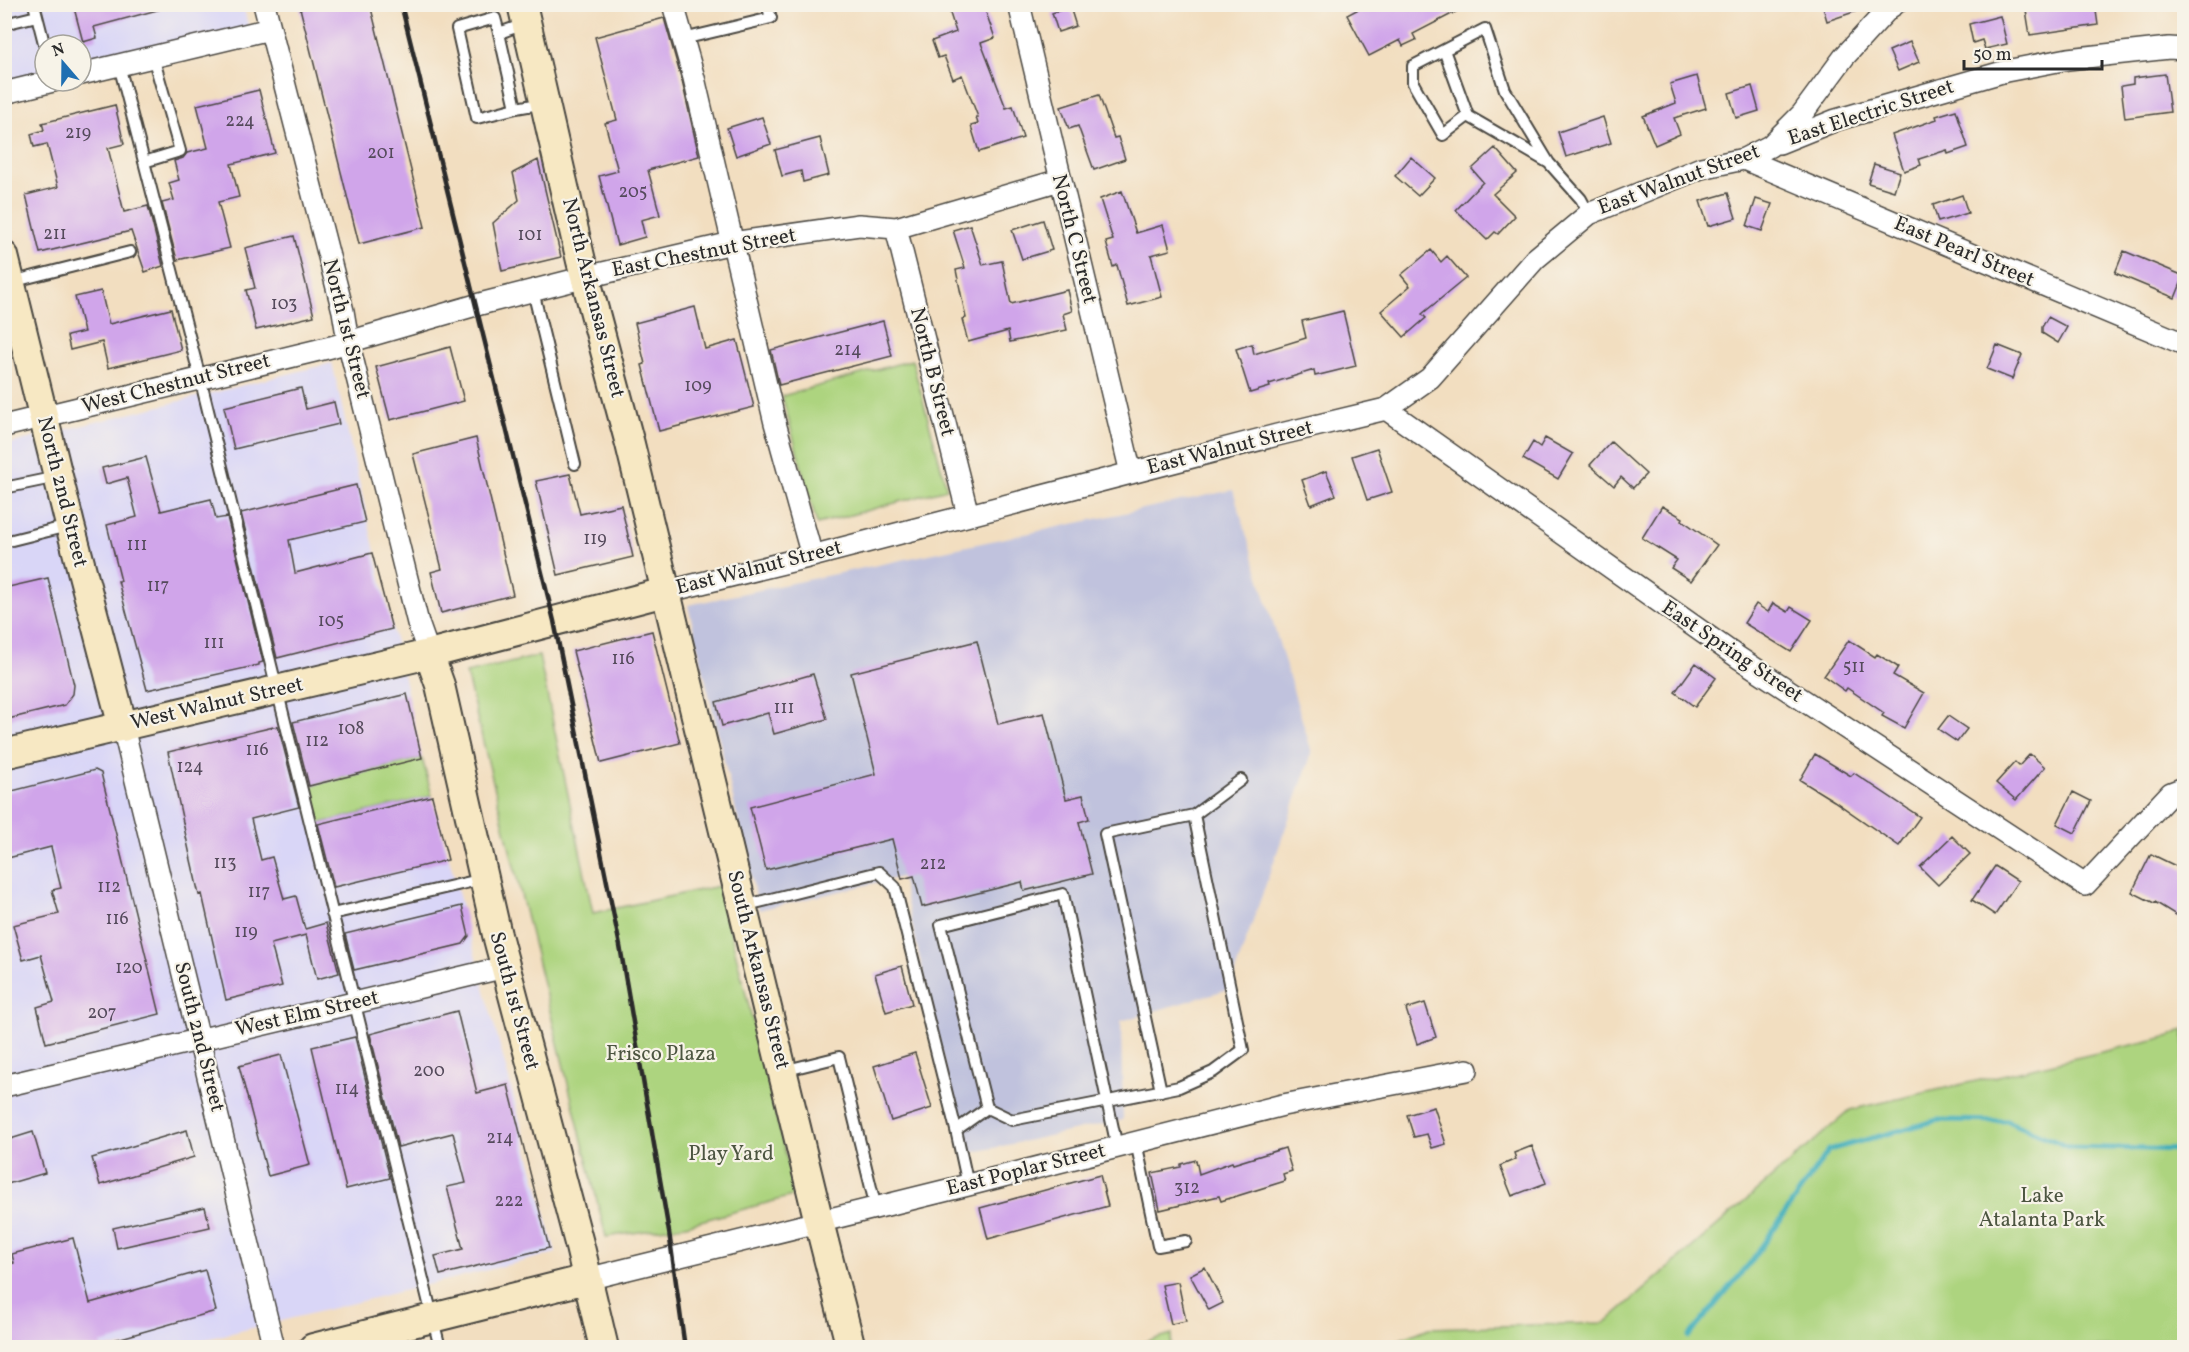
<svg xmlns="http://www.w3.org/2000/svg" width="2189" height="1352" viewBox="0 0 2189 1352" font-family="Vollkorn,serif">
	<rect width="100%" height="100%" fill="#f7f3e8"/>
	<filter id="ink" filterUnits="userSpaceOnUse"><feTurbulence type="fractalNoise" baseFrequency=".0167" numOctaves="2"/><feDisplacementMap in="SourceGraphic" scale="12" xChannelSelector="R" yChannelSelector="G"/><feConvolveMatrix kernelMatrix="1 2 1 2 8 2 1 2 1" color-interpolation-filters="sRGB"/></filter>
	<filter id="wash" filterUnits="userSpaceOnUse"><feTurbulence type="fractalNoise" baseFrequency=".008" numOctaves="4" result="noise"/><feDisplacementMap in="SourceGraphic" scale="24" xChannelSelector="R" yChannelSelector="G"/><feGaussianBlur stdDeviation="1.35" result="paint"/><feColorMatrix in="noise" values="0 0 0 0 0 0 0 0 0 0 0 0 0 0 0 0 0 1.4 0 .05"/><feComposite in="paint" operator="in"/></filter>
	<g filter="url(#wash)">
		<rect width="100%" height="100%" fill="#f2dec0"/>
		<path fill="#d9d6f7" d="M4,5H243L249,29L81,67V45H45V75L5,84Z
			M332,363L422,758L308,786L432,796L556,1253L175,1347L5,1348V445Z"/>
		<path fill="#c0c2dd" d="M1233,490L1312,753L1229,989L1121,1021L1123,1120L965,1154L901,877L759,910L688,605Z"/>
		<path fill="#add47f" stroke="#6c8055" stroke-width="1.5" d="M912,360L947,489L817,524L782,396Z
			M539,656L593,913L719,886L796,1195L686,1225L606,1237L466,673Z
			M422,758L432,796L317,824L307,786Z
			M2184,1029V1347H1381L1429,1328L1605,1323L1850,1110L2171,1036Z
			M1172,1334L1170,1347H1126Z"/>
		<g fill="none" stroke-linecap="round" stroke-linejoin="round">
			<path stroke="#3eaebb" stroke-width="5" d="M1689,1336L1750,1263L1829,1150L1938,1120L2007,1121L2069,1147L2184,1150"/>
		</g>
		<g id="blocks">
			<path fill="#d0a5ea" d="M73,4H160L161,9L94,27L97,38L83,42Z
				M299,4H370L425,227L359,244Z
				M947,4H983L995,38L981,43L1006,108L1013,106L1023,138L979,152L971,126L978,124L976,117H978L962,75L953,79L944,56L938,58L932,41L956,32Z
				M1368,4H1471L1413,34L1416,40L1403,46L1400,40L1369,56L1347,15Z
				M1822,4H1869V7L1827,21Z
				M2025,4H2095L2098,25L2030,35Z
				M1070,7L1076,26L1058,32L1052,13Z
				M2000,16L2007,44L1985,49L1982,40L1973,43L1969,24Z
				M664,18L682,81L699,156L648,170L660,215L641,220L645,237L617,245L599,176L618,171L605,123L617,120L595,37Z
				M1910,42L1919,62L1898,71L1889,51Z
				M2165,74L2170,112L2125,118L2121,86L2133,84V78Z
				M1697,76L1706,108L1674,118L1680,134L1655,145L1643,116L1676,103L1670,84Z
				M1752,86L1759,111L1736,118L1729,93Z
				M259,90L275,153L231,164L239,197L218,202L230,248L177,260L162,203L174,200L169,183L179,180L174,161L183,158L187,153L208,148L197,105Z
				M1099,95L1114,138L1118,137L1125,159L1094,170L1078,126L1069,129L1061,107Z
				M115,105L124,144L108,148L124,212L148,206L163,266L145,272L131,231L40,253L26,195L58,187L47,144L34,147L31,134L44,130L42,123Z
				M1956,110L1968,147L1948,154L1947,150L1919,159L1921,165L1904,171L1892,135L1937,119L1936,116Z
				M762,117L771,144L736,156L727,128Z
				M1603,117L1611,143L1566,157L1558,132Z
				M820,138L829,175L803,182L801,171L782,176L775,150Z
				M1495,148L1517,173L1493,194L1515,216L1498,234L1495,232L1487,240L1456,210L1483,182L1472,169Z
				M1411,157L1435,178L1418,196L1395,176Z
				M538,160L561,257L502,271L493,223L519,200L513,173Z
				M1874,164L1900,172L1894,191L1868,183Z
				M1122,191L1136,233L1163,225L1170,250L1151,255L1162,297L1128,306L1117,265L1113,267L1106,242L1113,240L1100,199Z
				M1728,193L1736,218L1708,226L1700,201Z
				M1962,195L1968,213L1938,222L1933,205Z
				M1756,199L1772,204L1762,231L1747,226Z
				M1043,220L1052,250L1022,259L1012,230Z
				M970,225L983,265L1002,261L1011,304L1067,290L1072,311L1063,314L1067,330L1010,342L1008,331L968,342L962,319L966,318L956,270L965,268L953,230Z
				M294,236L314,316L256,330L246,290L255,288L245,248Z
				M1431,250L1441,262L1447,256L1466,278L1422,314L1426,318L1404,337L1381,311L1410,286L1401,275Z
				M2124,251L2184,276L2175,298L2115,273Z
				M101,291L109,324L171,309L181,350L108,368L102,342L70,350L67,336L84,332L75,297Z
				M695,307L705,349L737,340L754,407L659,431L642,365L645,364L635,323Z
				M1343,311L1356,366L1315,376L1314,370L1269,384L1270,387L1250,393L1236,349L1252,344L1254,354L1306,338L1302,321Z
				M2048,317L2067,327L2058,343L2042,333V327Z
				M883,321L892,356L779,385L771,350Z
				M1997,345L2022,355L2012,379L1987,369Z
				M450,347L464,401L390,420L376,367Z
				M301,388L306,409L334,402L339,424L234,449L224,407Z
				M476,438L513,595L441,613L431,572L442,569L413,454Z
				M1545,438L1573,454L1558,479L1523,459L1533,442L1540,447Z
				M1611,442L1646,474L1633,488L1621,477L1614,486L1590,465Z
				M1377,448L1392,492L1367,500L1352,456Z
				M146,457L161,511L211,499L216,519L227,517L263,662L259,663V665L147,690L118,581H121L107,525L137,517L127,478L106,484L102,468Z
				M1326,471L1336,495L1311,505L1302,480Z
				M570,474L580,514L621,505L633,557L558,575L536,481Z
				M356,485L365,522L289,540L295,573L372,553L392,629L277,658L241,513Z
				M1662,506L1683,518L1682,520L1717,545L1691,581L1671,568L1677,560L1642,538Z
				M48,578L74,685L73,694L65,705L4,720V588Z
				M1773,603L1788,612L1791,607L1812,620L1791,652L1744,623L1756,604L1768,612Z
				M652,631L680,743L601,763L573,651Z
				M1849,640L1875,657L1877,654L1898,667L1893,675L1924,693L1904,728L1882,716L1884,713L1847,688L1845,691L1824,676Z
				M977,641L998,724L1044,713L1066,799L1083,795L1089,819L1079,822L1092,874L1024,891L1022,882L922,907L914,876L902,879L892,839L766,870L750,807L876,774L851,673Z
				M1696,663L1716,678L1695,707L1675,692Z
				M813,674L827,719L774,734L768,713L722,726L716,702Z
				M407,694L422,758L309,786L293,722Z
				M1948,716L1967,729L1957,742L1938,729Z
				M278,726L299,807L251,819L261,860L272,857L284,899L296,896L305,929L326,923L339,973L317,979L306,935L271,944L282,986L226,1000L202,894L199,895L191,860L168,752Z
				M1815,754L1851,776L1854,773L1920,817L1899,846L1834,801L1800,780Z
				M2030,754L2045,767L2016,800L1996,783L2015,762L2019,766Z
				M95,770L101,773L160,1014L46,1043L37,1007L54,1002L41,955L23,960L13,925L59,914L52,890L61,888L51,847L4,859V793Z
				M2073,792L2091,801L2075,833L2057,824Z
				M432,796L448,860L334,887L318,824Z
				M1952,836L1970,854L1938,885L1920,867Z
				M2151,854L2184,870V920L2155,902L2154,903L2132,892Z
				M1995,866L2018,881L1995,915L1972,900Z
				M462,906L469,936L463,944L354,970L345,934Z
				M902,966L912,1004L886,1012L875,974Z
				M1425,1003L1436,1037L1417,1044L1406,1009Z
				M457,1011L477,1093L508,1085L549,1248L440,1275L435,1256L463,1249L447,1187L466,1183L453,1133L398,1147L370,1034Z
				M355,1037L390,1178L346,1189L312,1047Z
				M915,1053L932,1108L891,1121L874,1066Z
				M281,1055L310,1165L268,1176L239,1066Z
				M1434,1107L1446,1144L1432,1148L1427,1134L1414,1137L1407,1115Z
				M187,1130L194,1157L100,1185L92,1158Z
				M33,1132L45,1173L4,1185V1141Z
				M1532,1146L1546,1183L1512,1196L1500,1166L1516,1159L1514,1153Z
				M1285,1148L1292,1171L1283,1174L1285,1181L1221,1201L1219,1196L1160,1210L1152,1173L1181,1167V1164L1196,1160L1199,1174L1232,1162L1233,1164Z
				M1100,1175L1108,1206L988,1239L980,1208Z
				M205,1207L210,1227L117,1248L113,1228Z
				M73,1238L90,1303L205,1270L216,1311L100,1344L101,1347H4V1266L14,1263L12,1254Z
				M1205,1267L1223,1303L1209,1310L1190,1275Z
				M1178,1282L1186,1321L1171,1324L1162,1285Z"/>
		</g>
	</g>
	<g filter="url(#ink)">
		<use href="#blocks" fill-opacity="0" stroke="#494641" stroke-width="1.5"/>
		<g fill="none" stroke-linecap="round" stroke-linejoin="round">
			<g stroke="#494641" stroke-width="14">
				<path id="lane" d="M34,4L45,47
					M4,24L37,16
					M525,24L499,33L516,108L545,103
					M499,33L495,18L457,29L477,118L516,108
					M683,39L771,18L767,4
					M1444,50L1468,116
					M119,65L200,378L440,1348
					M144,162L180,151L153,57
					M1549,163L1468,116L1443,135L1413,83V66L1485,29L1505,90L1549,163L1581,199L1589,214
					M11,282L130,252
					M533,291L575,464
					M4,488L57,477
					M4,542L68,526
					M1194,815L1241,780
					M743,906L879,872L895,887L956,1130L968,1185
					M332,914L483,879
					M783,1071L839,1057L876,1208
					M956,1130L987,1108
					M1136,1142L1158,1246L1186,1241
					M1117,1147L1063,894L941,925L987,1108L1012,1120L1179,1087L1213,1072L1243,1050L1194,815L1105,834L1161,1091"/>
			</g>
			<g stroke="#494641" stroke-width="24">
				<path id="street" d="M264,4L343,311L348,341L418,623L429,654
					M673,4L694,78L775,423L812,556
					M1019,4L1131,473
					M81,74L270,29
					M4,93L53,81
					M1779,143L1836,120L2006,71L2068,59L2169,48L2184,49
					M1744,159L2184,344
					M896,228L968,515
					M1386,409L1739,658L2085,885L2171,793L2184,788
					M4,426L331,347L476,305L586,277L732,243L859,225L896,228L1060,180
					M665,592L812,556L1277,435L1386,409L1430,378L1535,259L1589,214L1701,168L1744,159L1770,146L1802,114L1844,57L1889,8L1895,4
					M123,727L274,1348
					M4,1086L505,967
					M587,1279L968,1185L1283,1105L1467,1070"/>
			</g>
			<g stroke="#494641" stroke-width="32">
				<path id="secondary" d="M522,4L581,261L630,444L819,1222L851,1348
					M4,256L70,525L123,727
					M429,654L440,685L497,935L580,1247L604,1348
					M4,754L429,654L665,592
					M313,1348L587,1279"/>
			</g>
			<use href="#lane" stroke="#fff" stroke-width="10"/>
			<use href="#street" stroke="#fff" stroke-width="21"/>
			<use href="#secondary" stroke="#f7e8c3" stroke-width="28"/>
			<path stroke="#2b2b2b" stroke-width="4.5" d="M401,4L554,621L620,946L669,1232L685,1348"/>
		</g>
	</g>
	<g text-anchor="middle" dominant-baseline="central" stroke-width="4.5" stroke-linejoin="round" paint-order="stroke">
		<g font-size="18" fill="#544a5b">
			<text x="240" y="121">224</text>
			<text x="78" y="133">219</text>
			<text x="381" y="153">201</text>
			<text x="633" y="192">205</text>
			<text x="55" y="234">211</text>
			<text x="530" y="235">101</text>
			<text x="284" y="304">103</text>
			<text x="848" y="350">214</text>
			<text x="698" y="386">109</text>
			<text x="595" y="539">119</text>
			<text x="137" y="545">111</text>
			<text x="158" y="586">117</text>
			<text x="331" y="621">105</text>
			<text x="214" y="643">111</text>
			<text x="623" y="659">116</text>
			<text x="1854" y="667">511</text>
			<text x="784" y="708">111</text>
			<text x="351" y="729">108</text>
			<text x="317" y="741">112</text>
			<text x="257" y="750">116</text>
			<text x="190" y="767">124</text>
			<text x="225" y="863">113</text>
			<text x="933" y="864">212</text>
			<text x="109" y="887">112</text>
			<text x="259" y="892">117</text>
			<text x="117" y="919">116</text>
			<text x="246" y="932">119</text>
			<text x="129" y="968">120</text>
			<text x="102" y="1013">207</text>
			<text x="429" y="1071">200</text>
			<text x="347" y="1089">114</text>
			<text x="500" y="1138">214</text>
			<text x="1187" y="1188">312</text>
			<text x="509" y="1201">222</text>
		</g>
		<g font-size="21" fill="#2b2b2b" stroke="#f7f3e8">
			<text transform="translate(1871 113) rotate(-18)">East Electric Street</text>
			<text transform="translate(1679 180) rotate(-20)">East Walnut Street</text>
			<text transform="translate(1074 239) rotate(76)">North C Street</text>
			<text transform="translate(1964 252) rotate(23)">East Pearl Street</text>
			<text transform="translate(704 253) rotate(-11)">East Chestnut Street</text>
			<text transform="translate(593 298) rotate(76)">North Arkansas Street</text>
			<text transform="translate(346 329) rotate(76)">North 1st Street</text>
			<text transform="translate(932 372) rotate(76)">North B Street</text>
			<text transform="translate(176 384) rotate(-14)">West Chestnut Street</text>
			<text transform="translate(1230 448) rotate(-14)">East Walnut Street</text>
			<text transform="translate(62 492) rotate(76)">North 2nd Street</text>
			<text transform="translate(759 568) rotate(-14)">East Walnut Street</text>
			<text transform="translate(1732 652) rotate(34)">East Spring Street</text>
			<text transform="translate(217 704) rotate(-13)">West Walnut Street</text>
			<text transform="translate(758 970) rotate(76)">South Arkansas Street</text>
			<text transform="translate(514 1001) rotate(75)">South 1st Street</text>
			<text transform="translate(307 1014) rotate(-13)">West Elm Street</text>
			<text transform="translate(199 1037) rotate(76)">South 2nd Street</text>
			<text transform="translate(1026 1170) rotate(-14)">East Poplar Street</text>
		</g>
		<g font-size="21" fill="#4c5540" stroke="#f7f3e8">
			<text x="661" y="1054">Frisco Plaza</text>
			<text x="731" y="1154">Play Yard</text>
			<text x="2042" y="1196">Lake<tspan x="2042" dy="24">Atalanta Park</tspan></text>
		</g>
	</g>
	<rect width="2189" height="1352" fill="none" stroke="#f7f3e8" stroke-width="24"/>
	<g transform="translate(63 63) rotate(340)"><circle r="28" fill="#f7f3e8" stroke="#a5a39c" stroke-width="1.5"/>
	<path d="M0-4.5L10 22L0 15L-10 22Z" fill="#1f6fb2"/>
	<text y="-9" font-size="16" font-weight="bold" text-anchor="middle" fill="#2b2b2b">N</text>
	</g>
	<path d="M1964 60v9h138v-9" fill="none" stroke="#2b2b2b" stroke-width="3"/>
	<text x="1973" y="60" font-size="18" fill="#2b2b2b" stroke="#f7f3e8" stroke-width="4.5" paint-order="stroke">50 m</text>
</svg>
